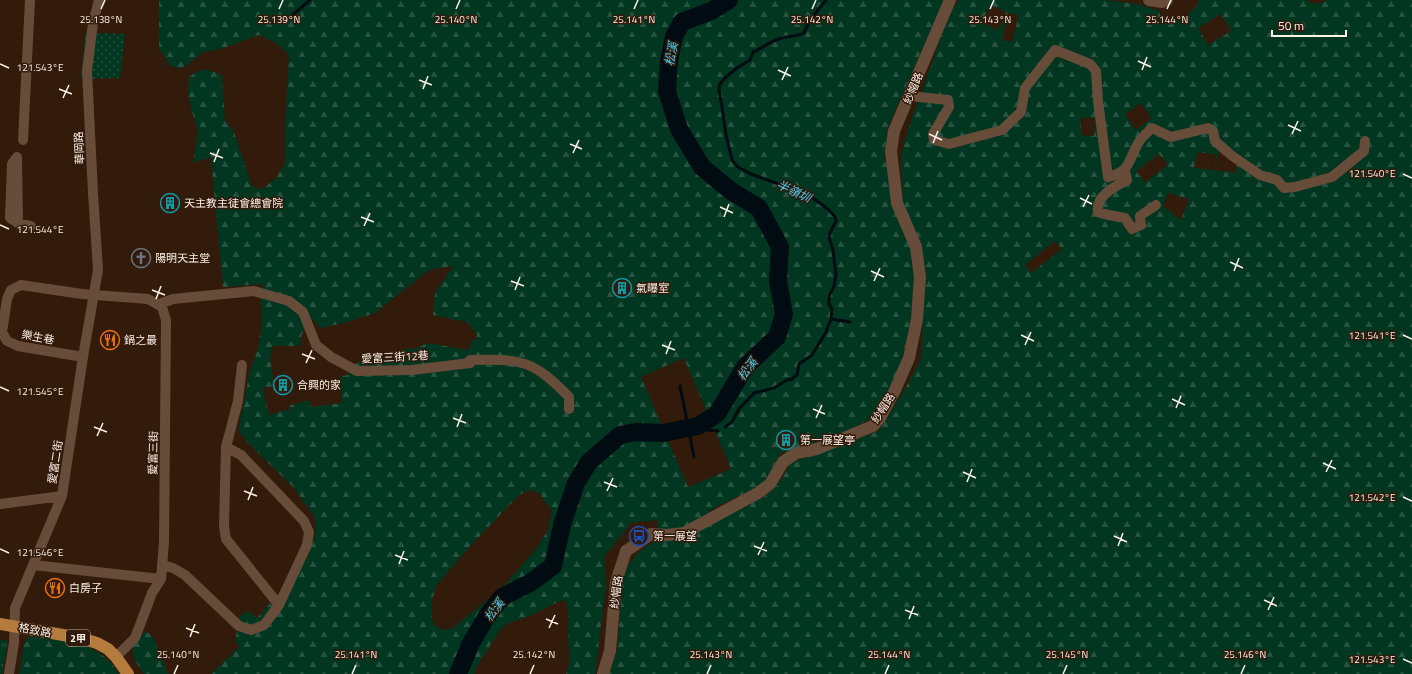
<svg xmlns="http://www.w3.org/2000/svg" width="1412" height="674" viewBox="0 0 1412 674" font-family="'Titillium Web','Noto Sans TC',sans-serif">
	<defs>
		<pattern id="grass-tufts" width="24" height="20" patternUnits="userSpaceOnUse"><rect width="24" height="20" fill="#013621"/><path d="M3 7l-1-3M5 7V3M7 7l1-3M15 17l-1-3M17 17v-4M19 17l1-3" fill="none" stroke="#275441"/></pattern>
		<pattern id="forest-firs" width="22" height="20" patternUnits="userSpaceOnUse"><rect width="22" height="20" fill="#013621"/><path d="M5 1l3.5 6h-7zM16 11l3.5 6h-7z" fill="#275441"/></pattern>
		<pattern id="garden-dots" width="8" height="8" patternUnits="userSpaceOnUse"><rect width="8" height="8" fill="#013621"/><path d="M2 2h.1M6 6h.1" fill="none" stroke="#275441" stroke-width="1.8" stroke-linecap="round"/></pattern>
	</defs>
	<rect width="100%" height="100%" fill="#321b0a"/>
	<path fill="url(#grass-tufts)" d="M0,640L8,641L2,674H0Z"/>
	<path fill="url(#forest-firs)" fill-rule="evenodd" d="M159,0H944L888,127L884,156L898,207L911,247L916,270L911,318L900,369L896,380L870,419L832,439L781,453L769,474L760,486L714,508L701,518L681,529L658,530L657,520L631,523L604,557L606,585L595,674H566C573,661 568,647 568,634C568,623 570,613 566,602L562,600L530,616L508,623L500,630L477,666L474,674H211L240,646L235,641L240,616L248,611L257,618L280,592L306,558L315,537L316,525L314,516L294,488L246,441L239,431L240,421L250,371L258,349L262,321L261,299L263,284L223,287L211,157L193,163L198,130L191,109L188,93L189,78C201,66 208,69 222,76L225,120L234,132L251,184L257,189L264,188L276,178L285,163V124L289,55L276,43L259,35L221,49L203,52L186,66L178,68L170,66L159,48ZM453,266L435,293L433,315L467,322L477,334L476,340H472L469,350L428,343L417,348L401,350L394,358L380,357L372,354L357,363L347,375L340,377L342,403L311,407L308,389L310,400L290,405V409L269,415L263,388L274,386L270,357L273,346H299L302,334L312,319L321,328L344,323L375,313L429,270ZM684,358L731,469L688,487L641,377ZM530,490L540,494L552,511L548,530L537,548L500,590L460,622L454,628L443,630L436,626L432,619V600L436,586L472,544L519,495Z
		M959,0H1107L1138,4L1159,11L1162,21L1167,24C1181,20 1192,14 1200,0H1306C1313,6 1321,3 1328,0H1412V674H609L617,652L623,575L631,561L640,551L651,543L685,535L762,498C777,488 783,479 790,463L879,431L909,382L921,358L925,284L903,203L901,163L902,152L907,132L950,13ZM990,5L1006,12L999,30L982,23ZM1008,13L1019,15L1012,42L1002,40ZM1221,14L1231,31L1208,45L1198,28ZM1141,103L1152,119L1135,130L1125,114ZM1081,118H1095L1094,136L1081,135ZM1219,151L1227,154L1237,163L1236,173L1215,170ZM1197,152L1217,155L1215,170L1194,168ZM1159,154L1168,165L1145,182L1136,171ZM1168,193L1189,199L1181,220L1163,206ZM1055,241L1062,249L1031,273L1025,265Z
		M144,632L148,633L153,637L168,674H144C132,656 126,650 144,632Z
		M29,636C57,640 88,640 109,661C113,664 116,670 118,674H19L24,644Z"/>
	<path fill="url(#garden-dots)" d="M85,33L125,34L120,78L81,79Z"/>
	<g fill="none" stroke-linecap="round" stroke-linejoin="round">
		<path stroke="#000c11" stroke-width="3" d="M289,18L310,0
			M831,319L850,322
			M680,386L694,457
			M698,426L707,430L718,431
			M725,427L732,422L739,409L754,393L774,388L787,380L792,379L797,375L799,364L812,355L825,334L831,319L832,309L829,304V296L834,286L836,275L833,250L829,238L830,233L836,221L835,217L829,210L809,195L751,174L738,167L732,160L726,135L722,107L719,90L720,84L726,77L737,68L750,60L753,52C761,49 769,42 776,40C785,36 795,37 804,33L810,20L826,0"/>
		<path stroke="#000c11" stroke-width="18" d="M458,674L471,643L487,616L502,597L530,583L553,566L562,525L576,483L589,462L620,435L636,432L663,433L698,426L717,414L745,367L777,337L784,314L778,281L780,247L759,208L731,191L702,167L679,129L667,91L669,61L674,36L682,22L711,11L729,0"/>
		<path stroke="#674c3a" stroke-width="10" d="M909,96L948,100L949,107L933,134L934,140L949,144L1002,130L1021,112L1025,88L1055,50L1090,64L1096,71L1098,101L1108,177C1133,172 1128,156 1141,139C1144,135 1149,131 1152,128L1171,137L1208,128L1213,131L1215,141L1231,155L1260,175L1277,180L1284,188L1295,187L1332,177L1364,151L1365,141
			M23,140L30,0
			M1125,171L1127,180C1116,186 1095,196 1098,212L1104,214L1125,218L1132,229L1141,225L1140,216L1156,205
			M18,223L10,218L12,164L17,157L18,223L31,226
			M159,304L173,299L254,291L289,301L303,312L316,345L331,357L357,371L412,370L470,363V360C521,359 532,359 569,397V409
			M83,357L18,346L7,341L2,332L7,299L11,290L21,285L82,294L148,299L162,307L166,320L164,542L161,579L152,593L135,638L116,657
			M242,365L238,401L226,447L224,526L226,539L279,605
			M0,504L62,496
			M33,565L161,579
			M163,565L173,568L185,575L239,626L251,630L264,625L279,605L307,545L309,532L304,521L241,455L226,447
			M9,674L14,643L15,608L62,496L83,357L98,270L93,193L87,71L93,23L99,0"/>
		<path stroke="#674c3a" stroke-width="12" d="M1149,0L1162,2L1167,0
			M603,674L610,651L616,582L626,551L651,534L667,535L684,533L758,493L770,484L783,462L796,453L817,449L873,426L880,418L895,390L909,358L917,319L920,277L916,247L897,203L891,151L894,131L950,0"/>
		<path stroke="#b57b3c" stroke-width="12" d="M0,624L80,638L97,643L108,649L116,657L128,674"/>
	</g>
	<path fill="none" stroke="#fef1e9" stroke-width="1.5" d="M101,9L105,0M279,9L283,0M456,9L460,0M634,9L638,0M812,9L816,0M990,9L994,0M1167,9L1171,0M1138,61L1151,67M0,64L9,68M778,70L791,76M1142,70L1147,57M419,80L432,85M782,80L788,67M59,89L72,94M423,89L428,76M63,98L69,85M1288,125L1301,131M929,134L942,140M1292,134L1298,121M933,143L938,131M570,144L582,149M210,153L223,158M573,153L579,140M214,162L219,149M1403,174L1412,178M1080,198L1092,204M720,207L733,213M1083,207L1089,195M361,217L374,222M724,217L729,204M0,225L9,229M364,226L370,213M1230,262L1243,268M871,271L884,277M1234,271L1239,258M511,281L524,286M874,281L880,268M152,290L165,295M515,290L520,277M156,299L161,286M1021,335L1034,341M1403,335L1412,339M662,345L675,350M1025,345L1031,332M302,354L315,359M666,354L671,341M306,363L312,350M0,387L9,391M1172,399L1185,405M1176,408L1181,396M813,409L825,414M453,418L466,423M816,418L822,405M94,427L107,432M457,427L462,414M97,436L103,423M1323,463L1336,469M963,472L976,478M1326,472L1332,460M604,482L617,487M967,482L972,469M244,491L257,496M607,491L613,478M1403,497L1412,501M248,500L253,487M1114,536L1127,542M754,546L767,551M1118,546L1123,533M0,549L9,553M395,555L408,560M758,555L764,542M399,564L404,551M1264,600L1277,606M905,610L918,615M1268,610L1274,597M546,619L558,624M909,619L914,606M186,628L199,633M549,628L555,615M190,637L195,624M1403,659L1412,663M174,674L178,665M352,674L356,665M530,674L534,665M707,674L711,665M885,674L889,665M1063,674L1067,665M1241,674L1245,665"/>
	<defs>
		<g id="building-ring" transform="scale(1)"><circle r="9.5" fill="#321b0a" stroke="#0f9aa8" stroke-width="1.5"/><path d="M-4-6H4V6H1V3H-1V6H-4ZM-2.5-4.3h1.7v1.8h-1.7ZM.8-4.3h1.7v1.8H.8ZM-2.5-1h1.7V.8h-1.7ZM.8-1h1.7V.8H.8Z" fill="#0f9aa8"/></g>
		<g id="church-ring" transform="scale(1)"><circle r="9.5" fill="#321b0a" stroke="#6b7280" stroke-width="1.5"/><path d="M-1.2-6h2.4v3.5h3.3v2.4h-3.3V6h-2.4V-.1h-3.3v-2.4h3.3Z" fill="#6b7280"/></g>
		<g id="restaurant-ring" transform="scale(1)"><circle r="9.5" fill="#321b0a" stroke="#e8710a" stroke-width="1.5"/><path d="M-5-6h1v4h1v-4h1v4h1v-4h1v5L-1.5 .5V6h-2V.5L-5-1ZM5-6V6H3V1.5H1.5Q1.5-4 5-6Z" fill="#e8710a"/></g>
		<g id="bus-ring" transform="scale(1)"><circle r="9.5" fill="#321b0a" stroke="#1a4fb4" stroke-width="1.5"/><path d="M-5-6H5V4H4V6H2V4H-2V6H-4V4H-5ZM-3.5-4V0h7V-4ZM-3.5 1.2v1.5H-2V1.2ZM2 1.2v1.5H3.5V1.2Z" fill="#1a4fb4"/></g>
	</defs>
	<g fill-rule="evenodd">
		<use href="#building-ring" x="170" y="203"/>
		<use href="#church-ring" x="141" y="258"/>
		<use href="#building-ring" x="622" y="288"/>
		<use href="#restaurant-ring" x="110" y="340"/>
		<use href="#building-ring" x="283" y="385"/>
		<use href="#building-ring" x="786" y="440"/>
		<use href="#bus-ring" x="639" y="536"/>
		<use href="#restaurant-ring" x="55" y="588"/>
	</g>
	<g text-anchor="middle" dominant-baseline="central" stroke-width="3" stroke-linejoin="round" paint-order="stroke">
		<rect fill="#321b0a" stroke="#c1b1a6" stroke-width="1" x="66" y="630" width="24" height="16" rx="3"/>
		<g font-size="10" font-weight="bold" fill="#fef1e9">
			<text x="78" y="638">2甲</text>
		</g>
		<g font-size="11" fill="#fef1e9" stroke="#321b0a">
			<text transform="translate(913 88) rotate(-67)">紗帽路</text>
			<text transform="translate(79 148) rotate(-93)">華岡路</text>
			<text transform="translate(38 337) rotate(11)">樂生巷</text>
			<text transform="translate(395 357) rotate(-3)">愛富三街12巷</text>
			<text transform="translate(883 408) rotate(-57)">紗帽路</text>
			<text transform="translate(153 453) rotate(-89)">愛富三街</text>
			<text transform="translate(55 462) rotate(-81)">愛富二街</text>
			<text transform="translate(616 592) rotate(-82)">紗帽路</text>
			<text transform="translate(35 630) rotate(11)">格致路</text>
		</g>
		<g font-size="11" fill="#fef1e9" stroke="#321b0a" text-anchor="start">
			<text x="184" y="203">天主教主徒會總會院</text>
			<text x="155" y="258">陽明天主堂</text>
			<text x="636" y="288">氣曝室</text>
			<text x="124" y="340">鍋之最</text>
			<text x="297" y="385">合興的家</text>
			<text x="800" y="440">第一展望亭</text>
			<text x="653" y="536">第一展望</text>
			<text x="69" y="588">白房子</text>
		</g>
		<g font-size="12" font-style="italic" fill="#47d1f8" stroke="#321b0a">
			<text transform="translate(671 54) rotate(-80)">松溪</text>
			<text transform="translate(794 191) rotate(25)">半嶺圳</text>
			<text transform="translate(747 369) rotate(-52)">松溪</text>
			<text transform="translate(494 610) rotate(-54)">松溪</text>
		</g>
	</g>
	<g font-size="10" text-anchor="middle" fill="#fef1e9" stroke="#321b0a" stroke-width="3" stroke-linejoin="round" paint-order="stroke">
		<text x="101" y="23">25.138°N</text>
		<text x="279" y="23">25.139°N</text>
		<text x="456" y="23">25.140°N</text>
		<text x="634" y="23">25.141°N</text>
		<text x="812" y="23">25.142°N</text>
		<text x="990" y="23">25.143°N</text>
		<text x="1167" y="23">25.144°N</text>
		<text x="40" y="71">121.543°E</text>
		<text x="1372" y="177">121.540°E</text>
		<text x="40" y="233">121.544°E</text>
		<text x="1372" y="339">121.541°E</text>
		<text x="40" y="395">121.545°E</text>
		<text x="1372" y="501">121.542°E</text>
		<text x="40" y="556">121.546°E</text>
		<text x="178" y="658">25.140°N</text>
		<text x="356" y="658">25.141°N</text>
		<text x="534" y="658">25.142°N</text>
		<text x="711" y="658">25.143°N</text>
		<text x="889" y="658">25.144°N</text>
		<text x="1067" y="658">25.145°N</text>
		<text x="1245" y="658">25.146°N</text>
		<text x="1372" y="663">121.543°E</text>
	</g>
	<path d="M1272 30v6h74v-6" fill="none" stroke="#fef1e9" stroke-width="2"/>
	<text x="1278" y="30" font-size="12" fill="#fef1e9" stroke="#321b0a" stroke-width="3" paint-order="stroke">50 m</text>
</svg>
